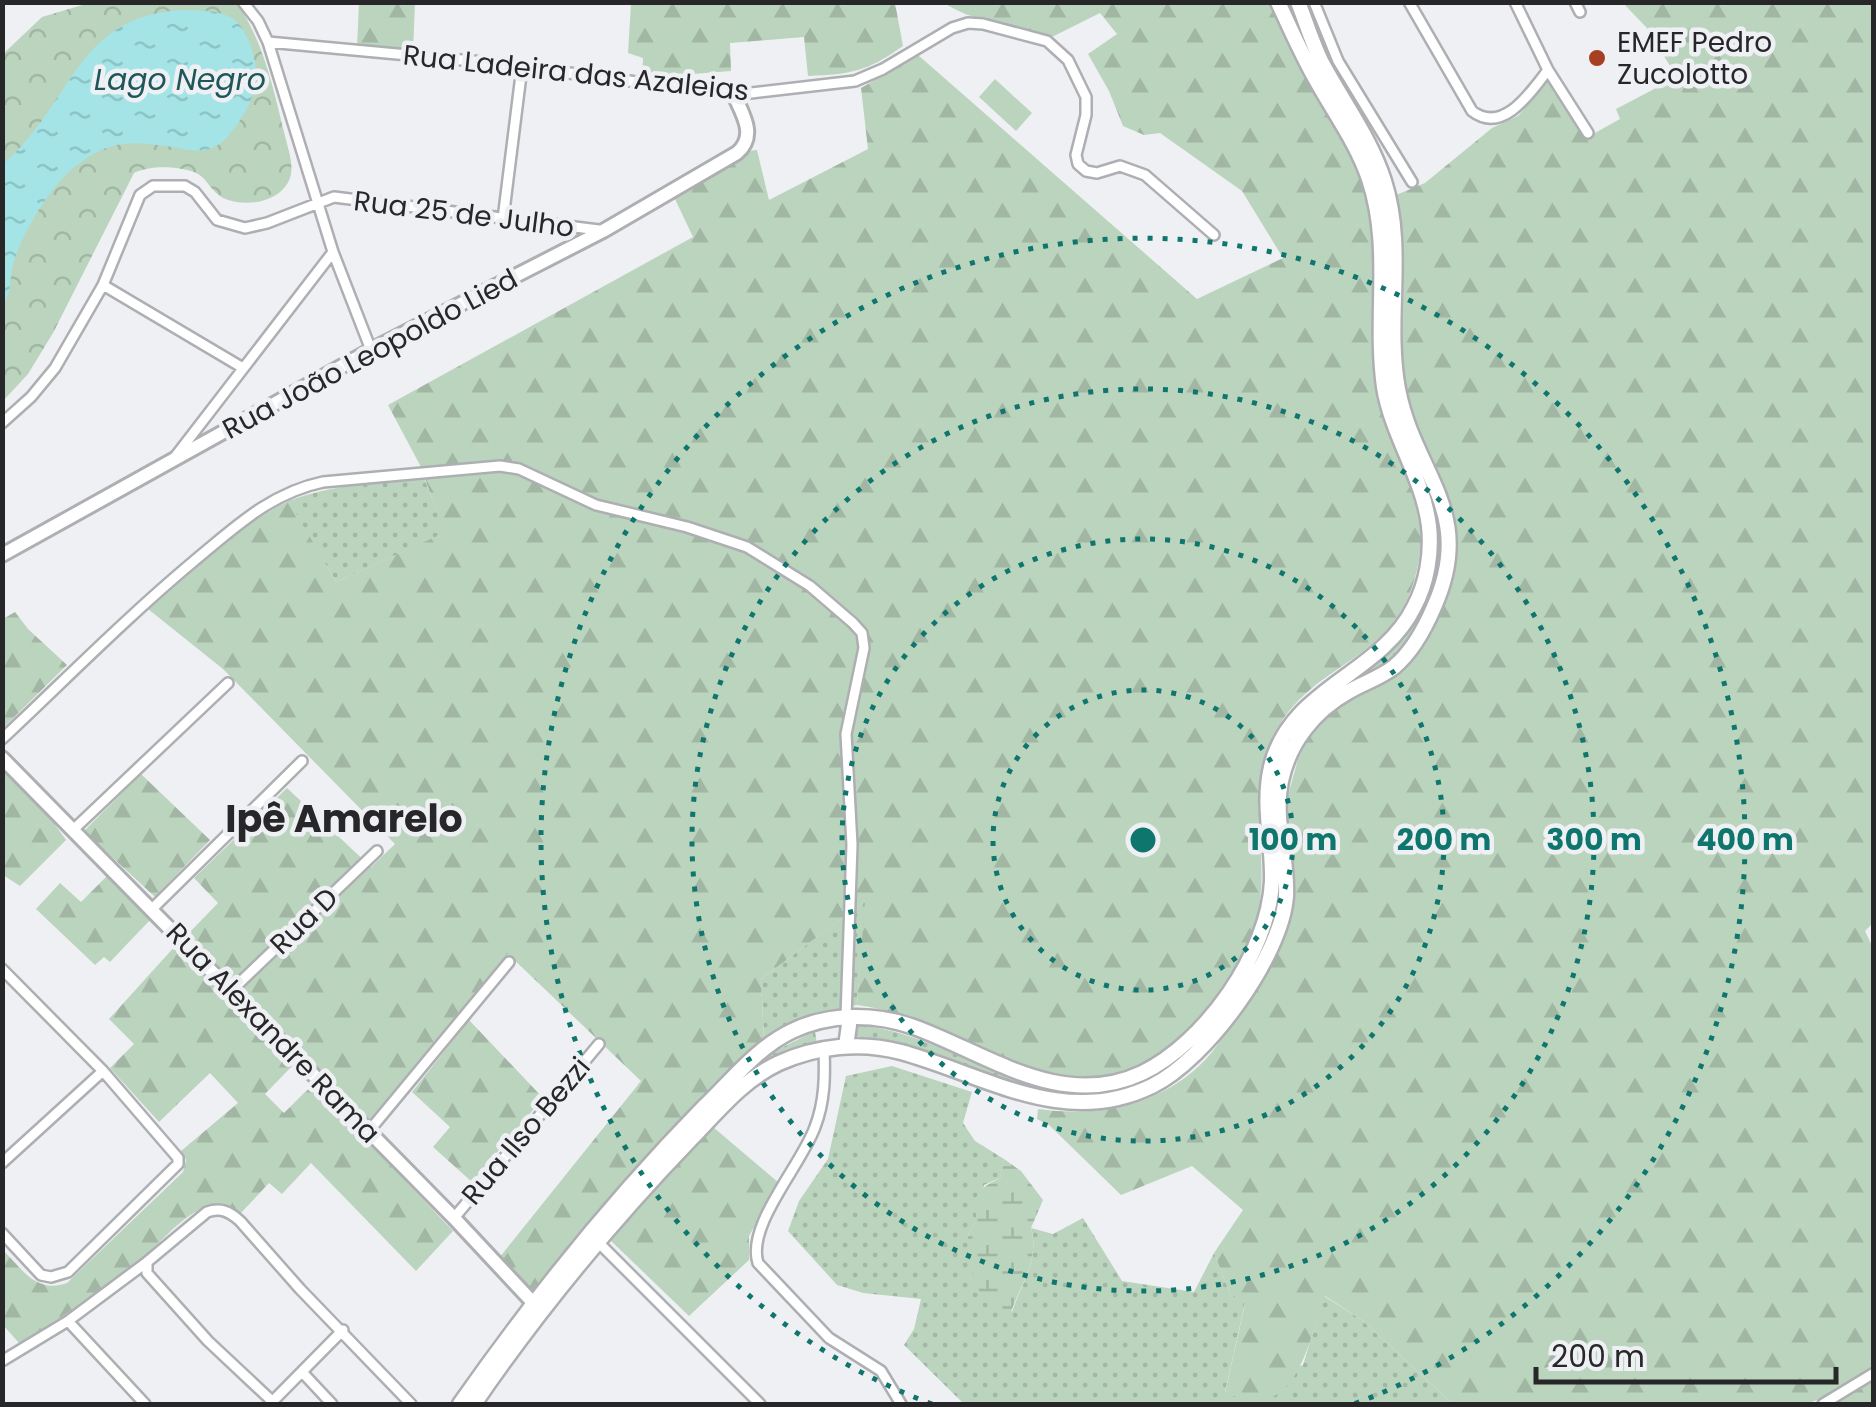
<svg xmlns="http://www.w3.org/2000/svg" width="1876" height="1407" viewBox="0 0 1876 1407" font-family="Poppins,sans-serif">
	<defs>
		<pattern id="grass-dots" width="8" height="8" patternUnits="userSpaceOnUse" patternTransform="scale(2.5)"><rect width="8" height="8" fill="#bbd4be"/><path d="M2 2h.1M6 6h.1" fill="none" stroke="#a1b6a3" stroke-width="1.8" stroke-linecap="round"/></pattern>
		<pattern id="forest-firs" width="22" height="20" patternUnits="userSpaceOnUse" patternTransform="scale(2.5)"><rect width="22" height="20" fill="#bbd4be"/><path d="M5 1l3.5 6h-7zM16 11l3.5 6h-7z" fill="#a1b6a3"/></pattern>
		<pattern id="wetland-marsh" width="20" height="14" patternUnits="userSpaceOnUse" patternTransform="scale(2.5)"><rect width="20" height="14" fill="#bbd4be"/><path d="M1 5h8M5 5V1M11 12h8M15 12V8" fill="none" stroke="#a1b6a3"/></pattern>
		<pattern id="park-crowns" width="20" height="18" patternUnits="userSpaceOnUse" patternTransform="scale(2.5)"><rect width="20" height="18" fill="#bbd4be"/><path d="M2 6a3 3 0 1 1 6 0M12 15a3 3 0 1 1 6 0" fill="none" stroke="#a1b6a3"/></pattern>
		<pattern id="water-ripples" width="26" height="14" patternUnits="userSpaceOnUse" patternTransform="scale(2.5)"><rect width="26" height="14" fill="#a4e4e7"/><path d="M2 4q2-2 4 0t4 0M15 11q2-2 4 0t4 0" fill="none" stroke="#8dc4c6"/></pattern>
	</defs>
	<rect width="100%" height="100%" fill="#eff0f4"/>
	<path fill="url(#grass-dots)" d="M1285,3L1294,7C1303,34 1313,59 1328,84C1345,115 1367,144 1378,178C1400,246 1380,316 1392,384C1407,471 1470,508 1428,603C1419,623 1408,646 1391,661C1379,671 1365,676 1351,683C1318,699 1294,726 1281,761C1263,811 1289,862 1278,913C1270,947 1245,978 1226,1007C1187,1070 1113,1112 1037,1093C974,1077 919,1043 854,1036V1025C946,1030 1023,1111 1118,1088C1142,1082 1166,1070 1185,1054C1220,1024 1275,935 1277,889C1280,851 1268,813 1276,775C1295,683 1385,685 1421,606C1432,583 1437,556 1435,531C1430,479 1399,435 1390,385C1378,316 1397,247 1375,180C1363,144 1339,112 1321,79C1307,54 1295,29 1285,3Z
		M425,480L445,533L336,582L288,501C333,485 378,481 425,480Z
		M866,900L857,1005L814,1015L764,1039L761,979Z
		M815,1031L817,1045L758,1065L691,1132L689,1129L765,1056Z
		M892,1066L972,1092L963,1123L975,1141L1004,1159L1000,1178L984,1185L977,1218L968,1235L1012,1312C1021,1283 1040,1260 1031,1228L1053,1234L1083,1218L1122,1281L1194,1292L1214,1253L1230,1293L1245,1303L1225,1392L1303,1365L1324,1296L1362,1320L1453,1404H964L904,1345L914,1329L921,1299L863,1293L837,1285L788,1231L799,1201L828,1159L846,1076Z"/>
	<path fill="url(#forest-firs)" d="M359,3H415L413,52L357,47Z
		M631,3H895L903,46C866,72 852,74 808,76L804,37L730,43L731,71L642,78L643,58L628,53Z
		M945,3H1270L1298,60L1353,157L1367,194L1376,237L1375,326L1422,534C1413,674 1311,647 1269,745C1246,800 1271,861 1257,918C1249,952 1225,981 1206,1010C1190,1033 1168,1051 1144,1063C1045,1115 955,1017 857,1005L865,901L761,979L764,1039C681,1118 605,1201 533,1290L528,1289L499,1258L641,1081L508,954L370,1119L364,1118L188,934L218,903L194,878L287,788L371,867L395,844L223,669L148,609C192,572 236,526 289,501L336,582L444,533L421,467L388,405L693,237L674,197L747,151L757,150L769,200L868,149L861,88L918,55L1197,299L1283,258L1242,191L1160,133L1144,135L1123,126L1109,91L1088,54L1117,34L1100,13L1052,37C1018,22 975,25 945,3Z
		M1623,3H1873L1874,922L1865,931L1874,950L1873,1367L1831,1395L1806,1404H1453L1362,1320L1325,1296C1312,1328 1302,1401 1255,1401C1246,1402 1233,1395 1225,1393L1245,1304L1230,1293L1214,1253L1243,1210L1192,1166L1121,1195L1049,1125L1037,1119L1038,1109C1102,1118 1169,1104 1212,1052C1226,1034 1238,1013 1250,994C1269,965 1287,939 1292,905L1287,799L1298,759L1308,739L1330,713L1392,676L1451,576C1467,485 1416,464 1404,387C1401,370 1403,350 1403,333C1403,287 1406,241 1396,195L1425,183L1492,128L1518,116L1547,82L1553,86L1586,138L1620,119L1616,109L1677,77L1647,28Z
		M15,612L28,629L67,665L3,728V619Z
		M2,769L51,819L66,840L20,886L3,875Z
		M141,774L210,840L155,897L84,831Z
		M108,875L151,919L110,962L104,957L95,965L36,909L60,883L81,902Z
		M177,944L294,1064L265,1094L284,1113L313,1084L453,1231L416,1271L311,1163L282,1194L269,1183L240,1214C229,1205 216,1202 203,1208C177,1220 158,1246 137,1263C99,1293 60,1319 19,1343L3,1325L2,1249C22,1269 36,1294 67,1283L183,1172L186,1160L181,1151L238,1103L210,1073L159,1122L110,1068L134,1044L109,1019Z
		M469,1020L543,1098L472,1182L433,1147L450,1127L412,1092Z
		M713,1127L779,1183L749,1236V1260L689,1316L608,1238Z
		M1873,1377V1404H1829Z"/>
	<path fill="url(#wetland-marsh)" d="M1004,1159L1021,1171L1043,1200L1031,1228C1040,1260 1021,1283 1011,1312L1001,1315C979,1305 965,1260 968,1236C970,1228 977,1223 976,1214C976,1205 973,1207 976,1198C981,1186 990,1184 1000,1178Z"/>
	<path fill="url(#park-crowns)" d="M89,3H237C265,44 274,93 286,140C289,152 294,166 290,178C281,203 244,208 223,198C211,192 207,177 194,172C177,166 150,165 134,173L53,333L28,374L3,401V54L42,17Z"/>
	<path fill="#bbd4be" d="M995,79L1032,113L1016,131L979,97Z"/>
	<path fill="url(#water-ripples)" d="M181,10C203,11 231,8 244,31C264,69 258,98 233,130C226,139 220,146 209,149C199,152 189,150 179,148C134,141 109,137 71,170C49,189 23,232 14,261C9,276 13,290 3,304V164C72,106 74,17 181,10Z"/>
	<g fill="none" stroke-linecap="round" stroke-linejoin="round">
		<g stroke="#aeafb2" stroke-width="14">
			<path id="street" d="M243,2L258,21L268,42L333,252L371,350
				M1314,2L1338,61L1412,182
				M1409,2L1472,111C1503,135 1531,92 1548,70
				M1515,2L1548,70L1588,133
				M1575,2L1580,12
				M268,42L494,63L734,95L855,81L883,69L952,28L968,23L983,24L1047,41L1068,60L1086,97V115L1076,155L1078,164L1086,171L1097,173L1120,166L1145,175L1214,235
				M503,219L522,67
				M103,285L243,368
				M2,423L31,397L55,368L103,285L140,195L153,186H185L195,192L217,220L245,228L267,223L334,197L599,230
				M175,457L333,252
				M2,739C66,679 127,617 194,561C234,528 270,493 323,482L500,466L519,469L596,505L687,527L747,547L810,586L853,623L862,633L864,648L846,734L852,845L846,1017
				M73,830L228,683
				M152,909L302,761
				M2,969L103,1071L178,1158V1164L68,1272L51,1277L41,1275L2,1233
				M232,990L377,851
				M824,1049C825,1076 825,1101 815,1127C801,1166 746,1225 758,1263L829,1338L881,1371L901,1404
				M369,1131L509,962
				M2,1163L103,1071
				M454,1218L599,1044
				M597,1241L760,1404
				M68,1321L145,1404
				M2,1361L68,1321L147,1262
				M302,1372L332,1404
				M273,1402L208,1341L147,1273V1262L207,1212C221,1207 230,1212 240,1221L300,1289L411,1404
				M271,1403L343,1330
				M1823,1404L1874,1373"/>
		</g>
		<g stroke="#aeafb2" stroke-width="18">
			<path id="secondary" d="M2,555L371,350L603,231L737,153C757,136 743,115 734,95
				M2,758L454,1218L538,1308"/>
		</g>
		<g stroke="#aeafb2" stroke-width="19">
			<path id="primary" d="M846,1046L849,1025L846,1017
				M460,1404C535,1297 613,1200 705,1106C732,1080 758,1047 792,1031C829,1013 875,1013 914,1027C988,1054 1061,1111 1142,1073C1205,1043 1269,952 1272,881C1273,842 1262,805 1271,767C1290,687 1380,676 1414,607C1427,583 1432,553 1429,526C1423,477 1392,436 1384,387C1374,317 1392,247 1369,179C1357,143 1333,111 1315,78C1301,53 1290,28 1278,2
				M474,1404C539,1309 612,1221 692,1138C718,1111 744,1079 779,1063C817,1046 861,1041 901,1052C985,1075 1064,1129 1152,1086C1206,1060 1282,956 1286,896C1288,857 1273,820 1281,781C1289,743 1314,711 1348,692C1363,683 1380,678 1394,667C1412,652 1425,628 1434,607C1477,511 1414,474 1398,389C1385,320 1406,249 1384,181C1370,137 1342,101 1321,61C1312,42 1306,22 1298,2"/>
		</g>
		<use href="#street" stroke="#fff" stroke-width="9"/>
		<use href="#secondary" stroke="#fff" stroke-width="12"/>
		<use href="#primary" stroke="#fff" stroke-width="14"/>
	</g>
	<g fill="none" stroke="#0f766e" stroke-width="5" stroke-dasharray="5 10">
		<circle cx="1143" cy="840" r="150"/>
		<circle cx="1143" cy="840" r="301"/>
		<circle cx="1143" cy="840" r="451"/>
		<path d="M932 1404A602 602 0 1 1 1354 1404"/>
	</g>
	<circle fill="#a73f23" stroke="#eff0f4" stroke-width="4" cx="1597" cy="58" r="10"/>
	<g text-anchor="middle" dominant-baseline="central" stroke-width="9" stroke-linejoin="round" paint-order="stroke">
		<g font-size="28" fill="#272729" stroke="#eff0f4" text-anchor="start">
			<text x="1617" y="42">EMEF Pedro<tspan x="1617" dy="32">Zucolotto</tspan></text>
		</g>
		<g font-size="28" fill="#272729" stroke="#eff0f4">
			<text transform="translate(576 73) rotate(6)">Rua Ladeira das Azaleias</text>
			<text transform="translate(464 214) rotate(7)">Rua 25 de Julho</text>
			<text transform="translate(370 354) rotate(-28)">Rua João Leopoldo Lied</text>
			<text transform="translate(304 921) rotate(-44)">Rua D</text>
			<text transform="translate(273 1033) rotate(46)">Rua Alexandre Rama</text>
			<text transform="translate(526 1131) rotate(-50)">Rua Ilso Bezzi</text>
		</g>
		<g font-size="30" font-style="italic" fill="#1f5659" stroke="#eff0f4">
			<text x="180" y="79">Lago Negro</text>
		</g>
		<g font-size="38" font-weight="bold" fill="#272729" stroke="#eff0f4">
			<text x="344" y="818">Ipê Amarelo</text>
		</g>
	</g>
	<circle cx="1143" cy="840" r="15" fill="#0f766e" stroke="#eff0f4" stroke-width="5"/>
	<g font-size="30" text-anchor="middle" font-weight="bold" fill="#0f766e" stroke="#eff0f4" stroke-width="9" stroke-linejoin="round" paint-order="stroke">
		<text x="1293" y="850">100 m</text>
		<text x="1444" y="850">200 m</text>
		<text x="1594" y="850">300 m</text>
		<text x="1745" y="850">400 m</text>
	</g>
	<rect width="1876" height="1407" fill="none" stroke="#272729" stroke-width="10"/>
	<path d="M1536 1367v15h300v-15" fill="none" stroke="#272729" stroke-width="5"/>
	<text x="1551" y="1367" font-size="30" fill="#272729" stroke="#eff0f4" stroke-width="8" paint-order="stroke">200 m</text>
</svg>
